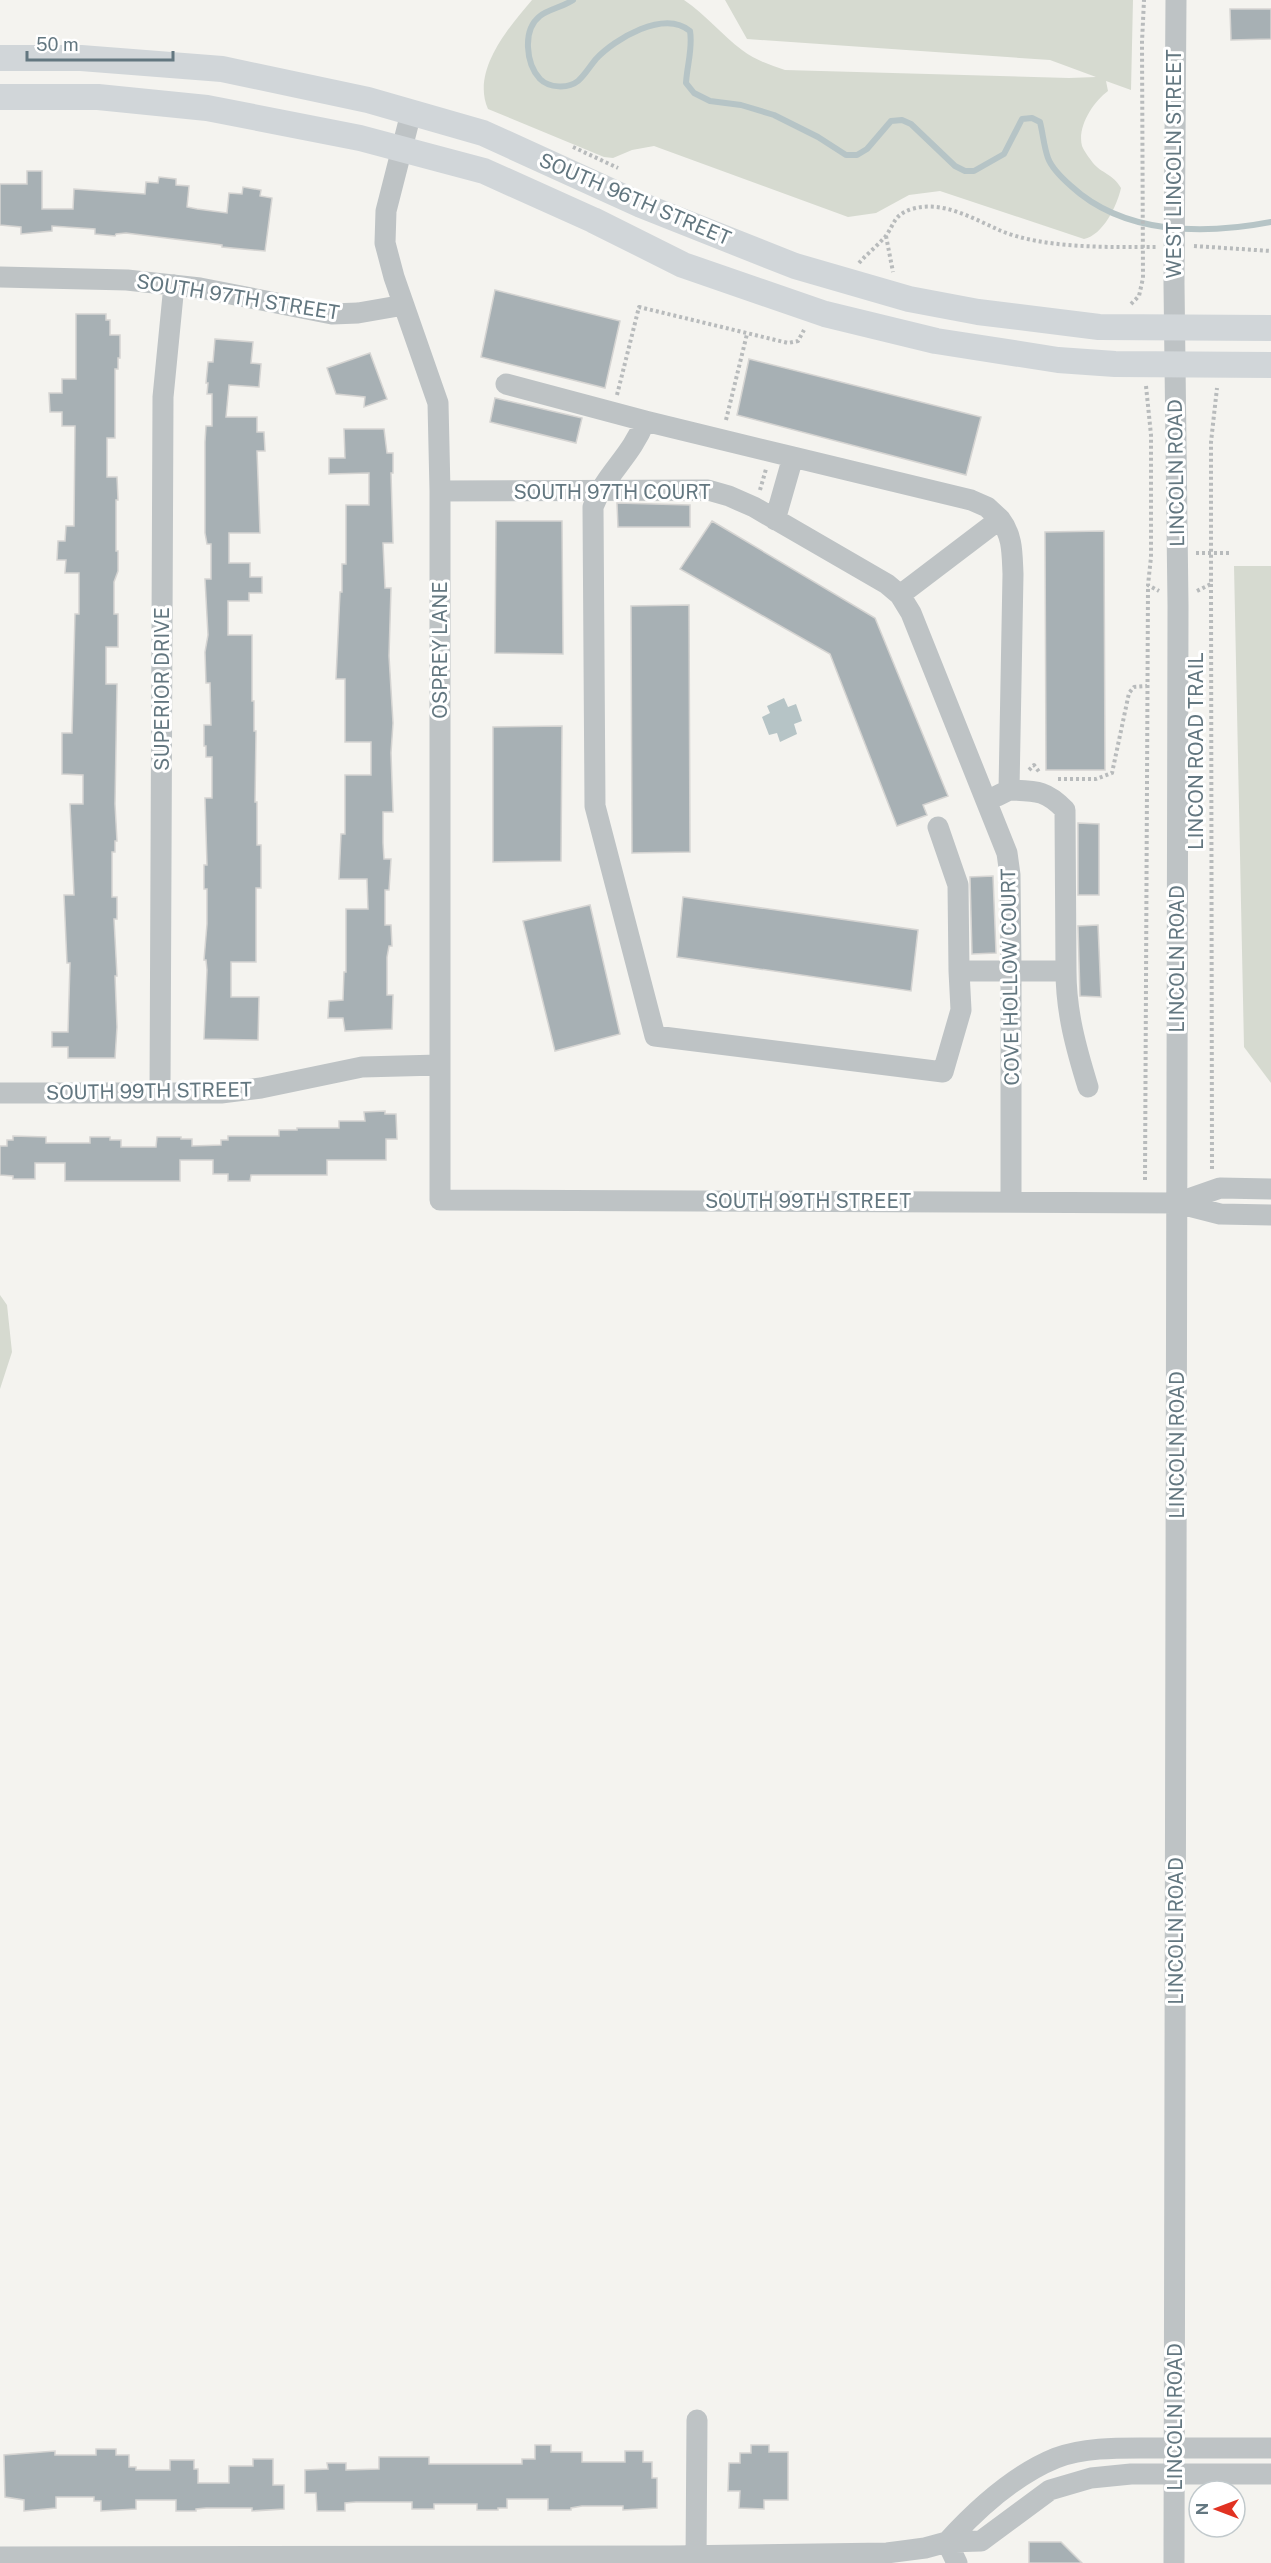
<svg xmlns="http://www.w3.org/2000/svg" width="1271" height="2563" viewBox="0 0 1271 2563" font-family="'Public Sans',sans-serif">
	<rect width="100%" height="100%" fill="#f4f3ef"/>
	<path fill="#d6dad0" d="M532,0H684C706,15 722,35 742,50C755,60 770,65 785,70L1069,78L1096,77L1050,60L747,39L725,0H1133L1131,90L1106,81L1108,91C1093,102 1077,127 1082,146C1084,151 1090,159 1093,163C1101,173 1113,174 1121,188C1117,206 1103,235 1084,239L940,191L909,195L876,213L848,217L654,146L632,150L613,158L604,157L488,109C471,71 509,27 532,0Z
		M1234,566H1271V1083L1244,1047Z
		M0,1295L7,1305L12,1352L0,1389Z"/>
	<path fill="#b6c4c6" d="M784,698L788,707L796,704L802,721L794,724L797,734L780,742L777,733L769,735L762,717L770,713L767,706Z"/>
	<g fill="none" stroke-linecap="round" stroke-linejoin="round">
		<path stroke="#b6c4c6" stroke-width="6" d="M573,0C563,7 549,9 540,16C522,30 526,64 540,79C549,88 568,89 578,81C585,75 590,66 596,59C615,39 664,9 690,31C693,48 687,65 686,83L694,93L710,101L741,105L774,115L818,137L846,155H857L867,149L891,121L902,120L911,124L955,166L965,171H974L1004,154L1022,119L1032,118L1040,122C1043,134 1044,147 1048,158C1052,169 1063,179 1071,186C1124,235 1204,235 1271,222"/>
	</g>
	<path fill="#a7b0b4" stroke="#d5d4d2" stroke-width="1.5" d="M1230,9H1271V39L1231,40Z
		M27,171H42V209H73L74,189L145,194L146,182L158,183L159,177L176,179V185L189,186L187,207L197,209L227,213L229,193L242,194L243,187L261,190L260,196L272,198L265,251L222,247V245L126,233L116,234L115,236L95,234V229L52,226V231L21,234V227L0,225V184H27Z
		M495,290L620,321L605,388L481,357Z
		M76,314H106V320H110V335H120V358H118V369H115V438H107V477H117L118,500H116V551H118V571L114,582V614H118V647H106V684H117L115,804L117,841H115V852H112V897H117V919H114L117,976H115L117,1027L115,1058H68V1047H52V1032H68L70,963H67L64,895H74L70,804H83V775L62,774V733H72L75,614H79V573H65L66,560H57L58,541H65L66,526H74L75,426H62V412H50L49,393H62V379H76Z
		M215,339L253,342L251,363L261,364L259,387L229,385L226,417H257V432H264L265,451H257L260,533H229V563H250V577H262V593H249V601H228V635H252V701H254V731H256L255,802H257V845H261V888H256V962H231V997H259L258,1040L204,1039L207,970L206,960H204L207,924V889H204V865H207L205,798H212V757H206V746H204V725H211L210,683H206L205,652L208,635L205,579H211V544H207L205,533V442L206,426H212V394H207L208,383H206L208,362H213Z
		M370,353L387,399L364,407L365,397L336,394L327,368Z
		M749,359L981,417L966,475L737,415Z
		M495,398L582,418L576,443L490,422Z
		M344,429H384L387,453H393V473H391L393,543H383L385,588H391L389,656L393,723L391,753L393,812H383V843L384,859H391L389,890H385V925H391L392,946H389L387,957V995H393L392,1029L345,1031L343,1018H328L329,1001L343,1000L344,972H346V909H368L367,879H339L341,834H345V775H371V742H345V679H336L340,592H342V564H346V505H369V473L329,474V458H345Z
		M617,503L690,505V527H618Z
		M496,521H562L563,654L495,653Z
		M712,521L875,618L948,796L923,805L927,815L897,826L830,654L680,569Z
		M1104,531L1105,770H1046L1045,532Z
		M689,605L690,852L632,853L631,606Z
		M562,726L561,861L493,862V727Z
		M1078,823L1099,824V895H1078Z
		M993,876L996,953L972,954L970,877Z
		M683,897L918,930L911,991L677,957Z
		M590,905L620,1034L555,1051L523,921Z
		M1098,925L1101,997L1080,996L1078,926Z
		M385,1111V1114H396L397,1139H386V1160H327V1175H251L250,1181H228V1174H213V1160H180V1181H65V1163H35V1179H13V1176L0,1175V1146H7V1140H13V1136L46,1137V1143H90V1137H110V1140H121V1147H156L157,1137H181V1139H192V1146L221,1145V1140H228V1136H279V1130H297V1128H339V1121H365L364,1112Z
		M535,2445H551V2452H582V2462H625V2451H643V2462H652V2478H657V2508L623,2510V2506H582L571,2508V2510H548V2499H507V2508H498V2510H477V2504H434V2509H412V2502H356L345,2503V2511H317L316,2493H305V2470L328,2469L327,2463H346V2470L379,2469V2457H429V2464H522V2459H535Z
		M751,2445H769V2452H788V2500H764V2509L739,2508L740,2491H728L729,2463H740V2453H751Z
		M96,2449H116V2455H129V2467H136V2470H170V2460H194V2469H198V2483H229V2466H253V2459H273V2485H284V2509L252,2511V2508H206L196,2509V2511H176V2500H136V2509L101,2511V2501H94V2497H56V2508L24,2511V2500L5,2497L4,2455L55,2451V2455H96Z
		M1029,2542H1061L1082,2563H1029Z"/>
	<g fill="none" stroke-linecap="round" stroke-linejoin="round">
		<path stroke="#b8bbbc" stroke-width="4" stroke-dasharray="3 3" stroke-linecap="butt" d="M573,147L618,168
			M886,236L893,272
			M1194,246L1271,251
			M859,263C867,254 877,246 885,237C895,224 893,215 912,209C942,200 972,218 999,230C1043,249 1109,247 1157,247
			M1131,304L1139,296L1143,278L1142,42L1144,0
			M1146,386L1151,435V557L1148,585L1159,591
			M617,395L639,307L788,343L798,341L804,330
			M726,420L747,334
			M760,490L766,469
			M1196,553H1231
			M1211,584L1212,1171
			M1197,591L1211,584V442L1217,388
			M1029,770L1034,765L1040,773
			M1058,779H1096L1112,773L1129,693L1134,687L1147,686
			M1145,1180L1148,585"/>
		<path stroke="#bec3c5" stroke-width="21" d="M411,113L386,211L385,243L394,277L438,403L440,491V1200L1177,1203L1220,1214L1271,1215
			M0,277L127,280L200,288L332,314L358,313L404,305
			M506,384L645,421
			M793,457L645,421C631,457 605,474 593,507L595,806L655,1036L943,1072L961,1010L959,971H1066L1065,810C1046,790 1036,791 1009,790
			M440,491L708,490L729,496L754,507L887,584L900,595L911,613L1007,853L1010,875L1011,971V1201
			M775,520L793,457L971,500L987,507L1000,519
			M900,595L1000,519C1013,536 1012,553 1013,574L1009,790L997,796
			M938,827L958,885L959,971
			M1066,971C1066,1012 1076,1048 1088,1087
			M0,1093H221L261,1088L362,1067L439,1065
			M160,1093L163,397L174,285
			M1177,1203L1220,1188L1271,1189
			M947,2542C977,2509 1014,2475 1056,2458C1085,2447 1120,2448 1151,2448C1191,2448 1231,2448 1271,2448
			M947,2542L957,2563
			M0,2557L671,2556L887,2553L925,2548L947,2542L981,2541L1050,2490L1091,2478L1131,2474H1271
			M696,2563L697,2420
			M1174,2563L1178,605L1174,284L1176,0"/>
		<path stroke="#d1d6d9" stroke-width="26" d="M0,58H81L222,69L368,100L483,133L641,205L795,266L909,299L978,312L1099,327L1271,328
			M0,97H98L207,108L360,138L484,171L593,220L683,265L825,314L936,341L1058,360L1115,364L1271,365"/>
	</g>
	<g text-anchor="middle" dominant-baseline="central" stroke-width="6" stroke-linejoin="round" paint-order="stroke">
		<g font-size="20" fill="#637780" stroke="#fff">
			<text transform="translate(1174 164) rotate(-90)">WEST LINCOLN STREET</text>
			<text transform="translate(635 199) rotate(23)">SOUTH 96TH STREET</text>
			<text transform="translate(238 297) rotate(9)">SOUTH 97TH STREET</text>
			<text transform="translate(1176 473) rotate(-91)">LINCOLN ROAD</text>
			<text x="612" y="492">SOUTH 97TH COURT</text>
			<text transform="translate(440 650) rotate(-90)">OSPREY LANE</text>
			<text transform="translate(162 689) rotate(-90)">SUPERIOR DRIVE</text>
			<text transform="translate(1196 751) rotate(-90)">LINCON ROAD TRAIL</text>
			<text transform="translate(1177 959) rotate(-90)">LINCOLN ROAD</text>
			<text transform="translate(1010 977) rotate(-91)">COVE HOLLOW COURT</text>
			<text transform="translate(149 1091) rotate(-1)">SOUTH 99TH STREET</text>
			<text x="808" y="1201">SOUTH 99TH STREET</text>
			<text transform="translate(1177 1445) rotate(-90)">LINCOLN ROAD</text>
			<text transform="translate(1176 1931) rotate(-90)">LINCOLN ROAD</text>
			<text transform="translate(1175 2417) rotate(-90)">LINCOLN ROAD</text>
		</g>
	</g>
	<g transform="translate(1217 2509) rotate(270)"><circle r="28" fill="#ffffff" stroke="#c1c9cc" stroke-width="1.5"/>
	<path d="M0-4.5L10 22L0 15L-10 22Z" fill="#e13222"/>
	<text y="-9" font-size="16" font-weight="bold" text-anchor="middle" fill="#637780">N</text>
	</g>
	<path d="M27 51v9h146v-9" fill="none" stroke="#637780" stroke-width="3"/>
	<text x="36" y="51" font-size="18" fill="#637780" stroke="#ffffff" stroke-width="4.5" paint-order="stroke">50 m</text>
</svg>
